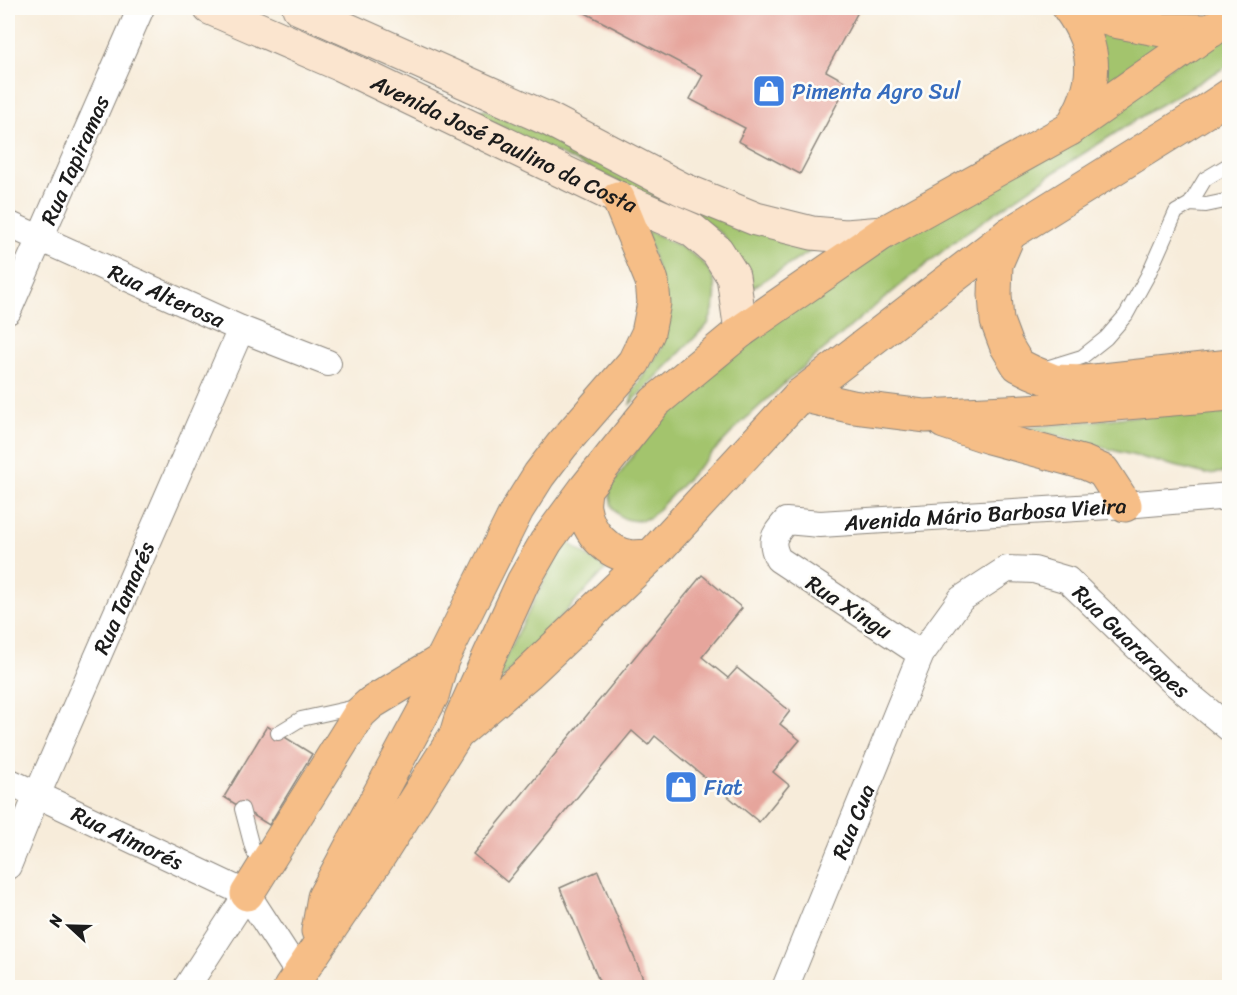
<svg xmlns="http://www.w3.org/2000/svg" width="1237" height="995" viewBox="0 0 1237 995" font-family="Sriracha,sans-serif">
	<rect width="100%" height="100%" fill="#fdfcf7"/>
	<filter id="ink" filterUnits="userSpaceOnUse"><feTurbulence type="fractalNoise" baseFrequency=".0167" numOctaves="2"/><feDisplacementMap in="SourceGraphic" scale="12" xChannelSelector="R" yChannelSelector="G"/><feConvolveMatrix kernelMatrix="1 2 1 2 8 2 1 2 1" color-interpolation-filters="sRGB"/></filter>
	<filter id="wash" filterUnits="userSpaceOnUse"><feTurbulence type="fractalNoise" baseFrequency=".008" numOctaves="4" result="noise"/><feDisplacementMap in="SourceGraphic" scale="24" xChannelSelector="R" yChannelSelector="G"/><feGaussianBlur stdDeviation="1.35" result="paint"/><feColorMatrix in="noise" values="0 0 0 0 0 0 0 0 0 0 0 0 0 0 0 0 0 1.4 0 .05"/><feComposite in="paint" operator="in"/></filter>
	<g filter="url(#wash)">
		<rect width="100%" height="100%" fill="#f7ecda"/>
		<path fill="#a3c46d" stroke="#607044" stroke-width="1.5" d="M1093,27L1164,43L1108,82Z
			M1229,31V65L1153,109L1056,171L960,237L869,311L795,374L741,423L651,517C627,528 605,513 611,486L660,418L813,287Z
			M481,110H486L789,241L819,246L749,290L724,236L705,222L476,115Z
			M645,229C689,251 734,265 708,324L630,404L633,391L661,349L668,308Z
			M1229,406V472L1206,474L1026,428Z
			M565,540L606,569L486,696Z"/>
		<g id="blocks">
			<path fill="#e6a59c" d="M576,8H860L826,71L848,83L800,174L738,141L745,128L690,99L703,75Z
				M702,575L742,608L702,657L728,678L737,668L790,711L780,724L800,740L773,772L789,785L759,822L655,736L648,745L632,731L507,882L473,854Z
				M267,726L312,754L269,825L224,797Z
				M598,871L647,988H602L560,888Z"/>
		</g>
	</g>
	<g filter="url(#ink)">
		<use href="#blocks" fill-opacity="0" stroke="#8a847b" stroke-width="1.5"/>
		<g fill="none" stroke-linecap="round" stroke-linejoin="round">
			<g stroke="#8a847b" stroke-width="16">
				<path id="lane" d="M1190,204L1206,205L1230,200
					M1040,370L1082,357L1106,338L1126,315L1148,275L1176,212L1190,204L1205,179L1230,164
					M278,733L301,719L360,706
					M242,809L252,847L260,867"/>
			</g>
			<g stroke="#8a847b" stroke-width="28">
				<g id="street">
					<path id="s1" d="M8,224L241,329L328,363"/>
					<path id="s2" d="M8,311L141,8"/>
					<path id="s3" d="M921,654L778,559C769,540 774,536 786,521L820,524L1125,505L1230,496"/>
					<path id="s4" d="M8,781L247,894"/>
					<path id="s5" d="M8,866L37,795L241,329"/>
					<path d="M247,894L299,974"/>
					<path d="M186,988L247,894"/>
					<path id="s6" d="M785,988L921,654L961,599L1007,569L1034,570L1068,580L1171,680L1230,729"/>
				</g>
			</g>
			<g stroke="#8a847b" stroke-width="35">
				<g id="secondary">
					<path id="s7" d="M210,8L339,64L618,198L692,230L717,251L733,276L741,331"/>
					<path d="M299,8L550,120L682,189L756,219L812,233L846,236L883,233"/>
				</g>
			</g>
			<g stroke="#8a847b" stroke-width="35">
				<path id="primary" d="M1069,8C1100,50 1098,86 1070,129
					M1075,8L1114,21L1162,30L1211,31
					M1009,234L996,264L995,295L997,321L1006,345L1018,365L1032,372L1054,381L1085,382L1230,366
					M800,395L853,407L925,416L1045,410L1230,394
					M944,422L989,437L1085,463L1103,471L1125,505"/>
			</g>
			<g stroke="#8a847b" stroke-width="35">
				<path id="highway" d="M585,489C585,495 583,502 584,508C588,533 607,553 632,557C638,557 645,556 651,556
					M459,732L527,674L651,556L800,395L1009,234L1203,113L1230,95
					M247,894L360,713L371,703L442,660
					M318,931L324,897L432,696L442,660L517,510L539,475L562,445L634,362L648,333L654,303L652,281L618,198
					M290,988L378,858L456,735L461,718L523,582L546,542L585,489L655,402L741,331L883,233L1070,129L1230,17"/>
			</g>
			<use href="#lane" stroke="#fff" stroke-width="14"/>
			<use href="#street" stroke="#fff" stroke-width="26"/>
			<use href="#secondary" stroke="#fbe5cf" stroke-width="33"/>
			<use href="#primary" stroke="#f6be87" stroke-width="33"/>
			<use href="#highway" stroke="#f6be87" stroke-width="33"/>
		</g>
	</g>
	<defs>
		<g id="shop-square" transform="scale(1.725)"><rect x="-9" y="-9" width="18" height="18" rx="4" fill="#3f7fe0" stroke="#fdfcf7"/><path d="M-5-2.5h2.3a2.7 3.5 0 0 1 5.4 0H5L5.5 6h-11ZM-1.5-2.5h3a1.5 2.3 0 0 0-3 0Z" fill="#fff"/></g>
	</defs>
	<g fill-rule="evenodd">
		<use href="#shop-square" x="769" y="91"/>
		<use href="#shop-square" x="681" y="787"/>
	</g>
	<g text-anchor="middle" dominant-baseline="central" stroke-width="5" stroke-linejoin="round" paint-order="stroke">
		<g font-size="22" fill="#366cbe" stroke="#fdfcf7" text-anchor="start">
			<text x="792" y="91">Pimenta Agro Sul</text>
			<text x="704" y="787">Fiat</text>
		</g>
		<g font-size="22" fill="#1c1c1c" stroke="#fdfcf7">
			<text stroke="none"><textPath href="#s7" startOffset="324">Avenida José Paulino da Costa</textPath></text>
			<text stroke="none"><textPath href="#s2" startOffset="165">Rua Tapiramas</textPath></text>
			<text stroke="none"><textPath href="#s1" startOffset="174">Rua Alterosa</textPath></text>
			<text stroke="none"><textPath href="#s3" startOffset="414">Avenida Mário Barbosa Vieira</textPath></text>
			<text stroke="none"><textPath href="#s5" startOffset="292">Rua Tamarés</textPath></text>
			<text transform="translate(849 607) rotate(33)">Rua Xingu</text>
			<text stroke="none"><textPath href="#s6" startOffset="634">Rua Guararapes</textPath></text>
			<text stroke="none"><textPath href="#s6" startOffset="180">Rua Cua</textPath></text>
			<text stroke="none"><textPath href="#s4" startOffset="132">Rua Aimorés</textPath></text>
		</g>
	</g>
	<rect width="1237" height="995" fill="none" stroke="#fdfcf7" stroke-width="30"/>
	<g transform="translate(69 926) rotate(292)" stroke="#fdfcf7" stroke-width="4.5" paint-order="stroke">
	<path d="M0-4.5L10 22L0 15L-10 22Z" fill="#1c1c1c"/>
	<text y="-9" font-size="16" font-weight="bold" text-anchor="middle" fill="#1c1c1c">N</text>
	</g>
</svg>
